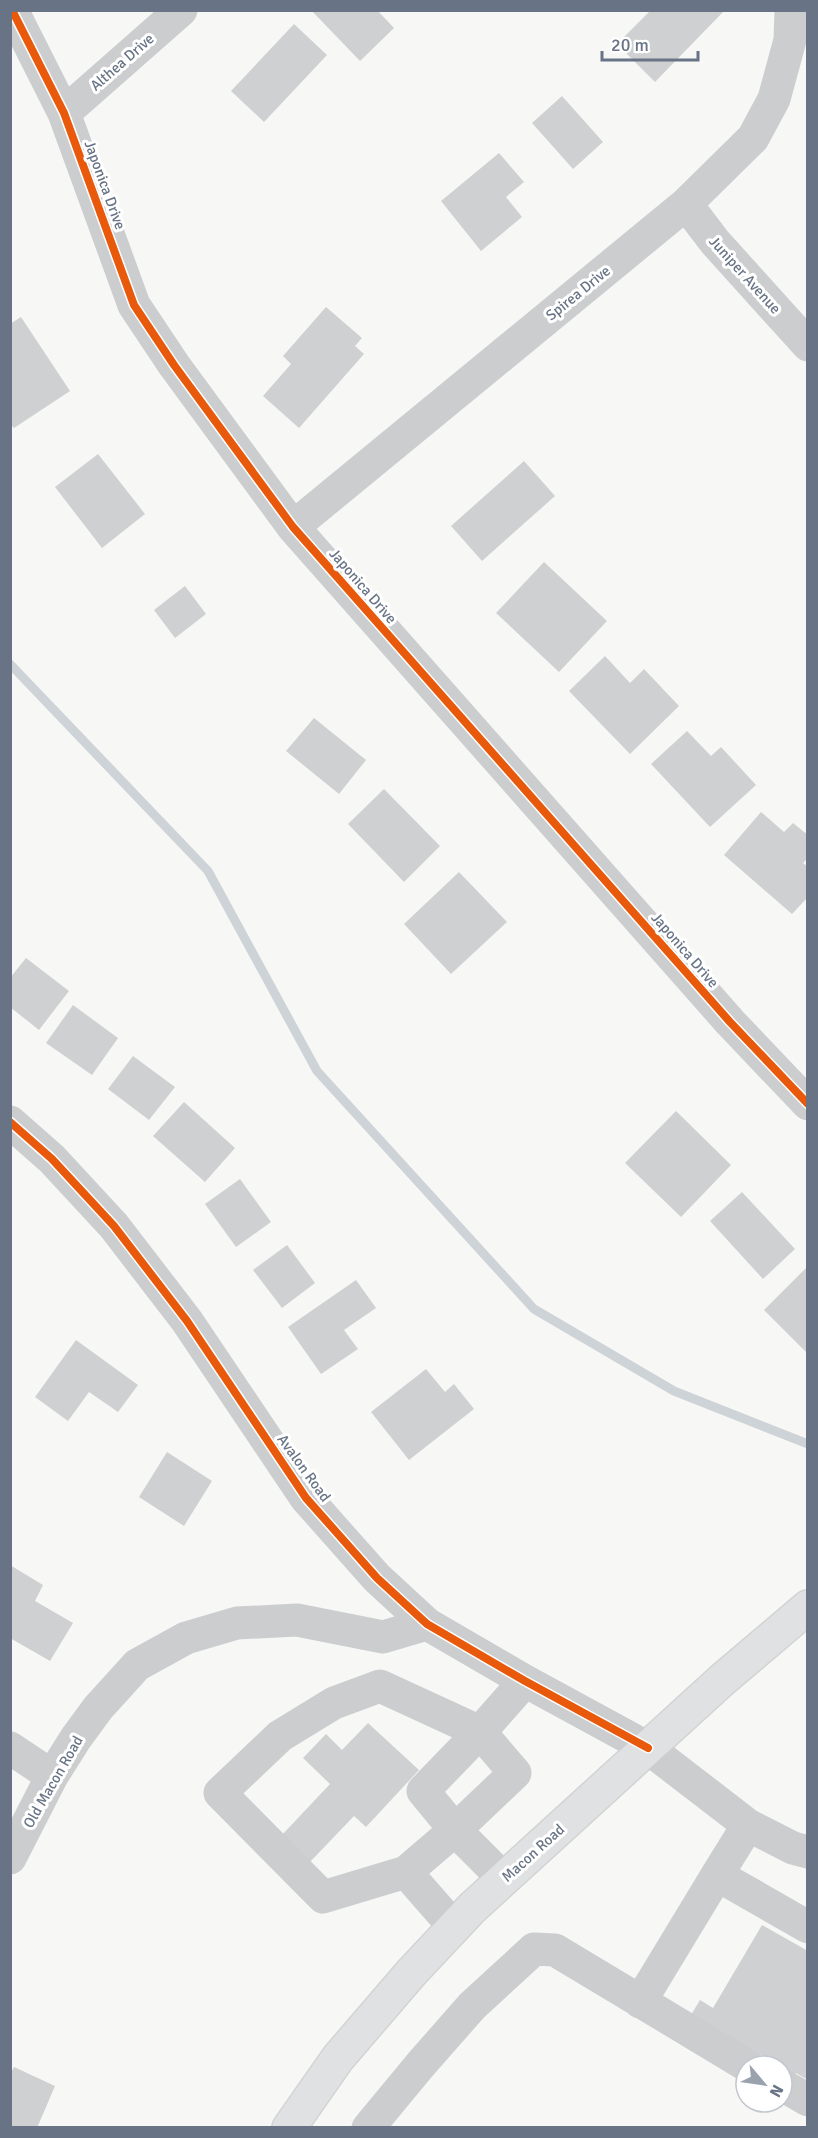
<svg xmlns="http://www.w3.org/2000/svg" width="818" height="2138" viewBox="0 0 818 2138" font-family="Signika,sans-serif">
	<rect width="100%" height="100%" fill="#f7f7f6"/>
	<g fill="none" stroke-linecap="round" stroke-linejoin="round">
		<path stroke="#cdd3d7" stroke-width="9" d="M10,664L208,871L317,1071L534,1309L674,1391L808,1444"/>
	</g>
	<path fill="#cfd0d1" d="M311,10H377L394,28L360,61Z
		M651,10H725L655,82L617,44Z
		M294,24L327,55L264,122L231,91Z
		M562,96L603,142L573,169L532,123Z
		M499,153L524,182L506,197L522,217L481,251L441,201Z
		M326,307L362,338L355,346L364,354L299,428L263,396L291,364L283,356Z
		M21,317L70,391L14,428L10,424V324Z
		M98,454L145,514L102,548L55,487Z
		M524,461L555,496L482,561L451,526Z
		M544,562L607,621L559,672L496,613Z
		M185,586L206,614L175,638L154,610Z
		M605,656L630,683L644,669L679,706L630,754L569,691Z
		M314,718L366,760L339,794L286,751Z
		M687,731L711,756L721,747L756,785L710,827L651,764Z
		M384,789L440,846L404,882L348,824Z
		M761,812L784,832L793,823L808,835V858L803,863L808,867V897L792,914L724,855Z
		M459,872L507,922L451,974L404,924Z
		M26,958L69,991L39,1030L10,1007V978Z
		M73,1005L118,1038L92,1075L46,1043Z
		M133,1056L175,1087L149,1120L108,1089Z
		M184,1102L235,1148L205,1182L153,1136Z
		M676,1111L731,1165L681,1217L625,1163Z
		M240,1179L271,1222L236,1247L205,1204Z
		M742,1192L795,1249L763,1279L710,1221Z
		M287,1245L315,1283L282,1308L253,1270Z
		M808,1266V1354L764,1310Z
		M356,1280L376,1308L344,1330L358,1349L321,1374L288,1327Z
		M76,1340L138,1385L118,1412L89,1392L68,1421L35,1397Z
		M426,1369L445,1392L454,1384L474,1409L409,1460L371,1412Z
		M167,1452L212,1481L184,1526L139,1497Z
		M10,1565L43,1585L35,1601L73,1623L50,1661L10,1638Z
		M368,1723L419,1770L366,1827L354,1816L310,1862L281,1836L330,1784L303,1758L326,1734L342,1750Z
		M762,1925L808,1951V2080L796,2073L795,2075L691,2015L700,2000L713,2008Z
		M14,2067L55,2086L37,2128H10V2075Z"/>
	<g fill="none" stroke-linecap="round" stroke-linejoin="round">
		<g stroke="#d3d3d4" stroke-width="36">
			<path id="major" d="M289,2128L338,2058L411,1973L472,1908L722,1680L808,1607"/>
		</g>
		<path stroke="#cccdcf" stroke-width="33" d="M12,10L64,113L134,305L174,365L293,527L730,1022L808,1104
			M64,113L181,10
			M686,204L715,242L808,345
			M293,527L686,204L753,138L774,99L790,40L791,10
			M10,1122L52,1159L114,1226L187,1321L306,1498L377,1578L427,1624L525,1681L648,1748L748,1825L793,1848L808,1852
			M10,1748L52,1776
			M748,1825L717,1875L808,1927
			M10,1858L52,1776L76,1738L98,1708L137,1665L186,1638L237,1623L297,1620L383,1637L427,1624
			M406,1872L323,1897L220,1793L280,1736L334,1703L380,1686L480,1732L423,1791L455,1830L504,1879
			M454,1927L406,1872L455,1830L515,1773L480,1732L525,1681
			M640,2002L717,1875
			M782,2085L808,2100
			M368,2128L421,2064L472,2006L534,1949L555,1950L748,2066"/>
		<use href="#major" stroke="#e0e1e2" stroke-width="33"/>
		<g stroke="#fff" stroke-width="11">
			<path id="cycleway" d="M12,10L64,113L134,305L174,365L293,527L730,1022L808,1104
				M10,1122L52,1159L114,1226L187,1321L306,1498L377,1578L427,1624L525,1681L648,1748"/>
		</g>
		<use href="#cycleway" stroke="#e8590c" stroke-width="8"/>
	</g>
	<g text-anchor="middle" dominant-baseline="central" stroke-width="6" stroke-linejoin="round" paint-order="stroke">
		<g font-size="15" fill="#687485" stroke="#fff">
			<text transform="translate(122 62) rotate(-41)">Althea Drive</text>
			<text transform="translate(105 185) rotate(70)">Japonica Drive</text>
			<text transform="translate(745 275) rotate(48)">Juniper Avenue</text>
			<text transform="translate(578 293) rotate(-39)">Spirea Drive</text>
			<text transform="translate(363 586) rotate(49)">Japonica Drive</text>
			<text transform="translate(685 950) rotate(49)">Japonica Drive</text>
			<text transform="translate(304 1468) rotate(54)">Avalon Road</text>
			<text transform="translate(53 1782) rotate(-60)">Old Macon Road</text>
			<text transform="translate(533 1853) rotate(-42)">Macon Road</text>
		</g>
	</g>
	<rect width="818" height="2138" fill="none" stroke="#687485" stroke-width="24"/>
	<g transform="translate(764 2084) rotate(119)"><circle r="28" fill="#ffffff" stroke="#c3c7ce" stroke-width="1.5"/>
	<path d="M0-4.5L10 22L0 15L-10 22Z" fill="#9aa2ad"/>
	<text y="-9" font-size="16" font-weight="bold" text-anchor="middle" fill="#687485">N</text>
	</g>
	<path d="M602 51v9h96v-9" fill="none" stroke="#687485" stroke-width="3"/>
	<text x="611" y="51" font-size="18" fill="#687485" stroke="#ffffff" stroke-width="4.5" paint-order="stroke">20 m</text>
</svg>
